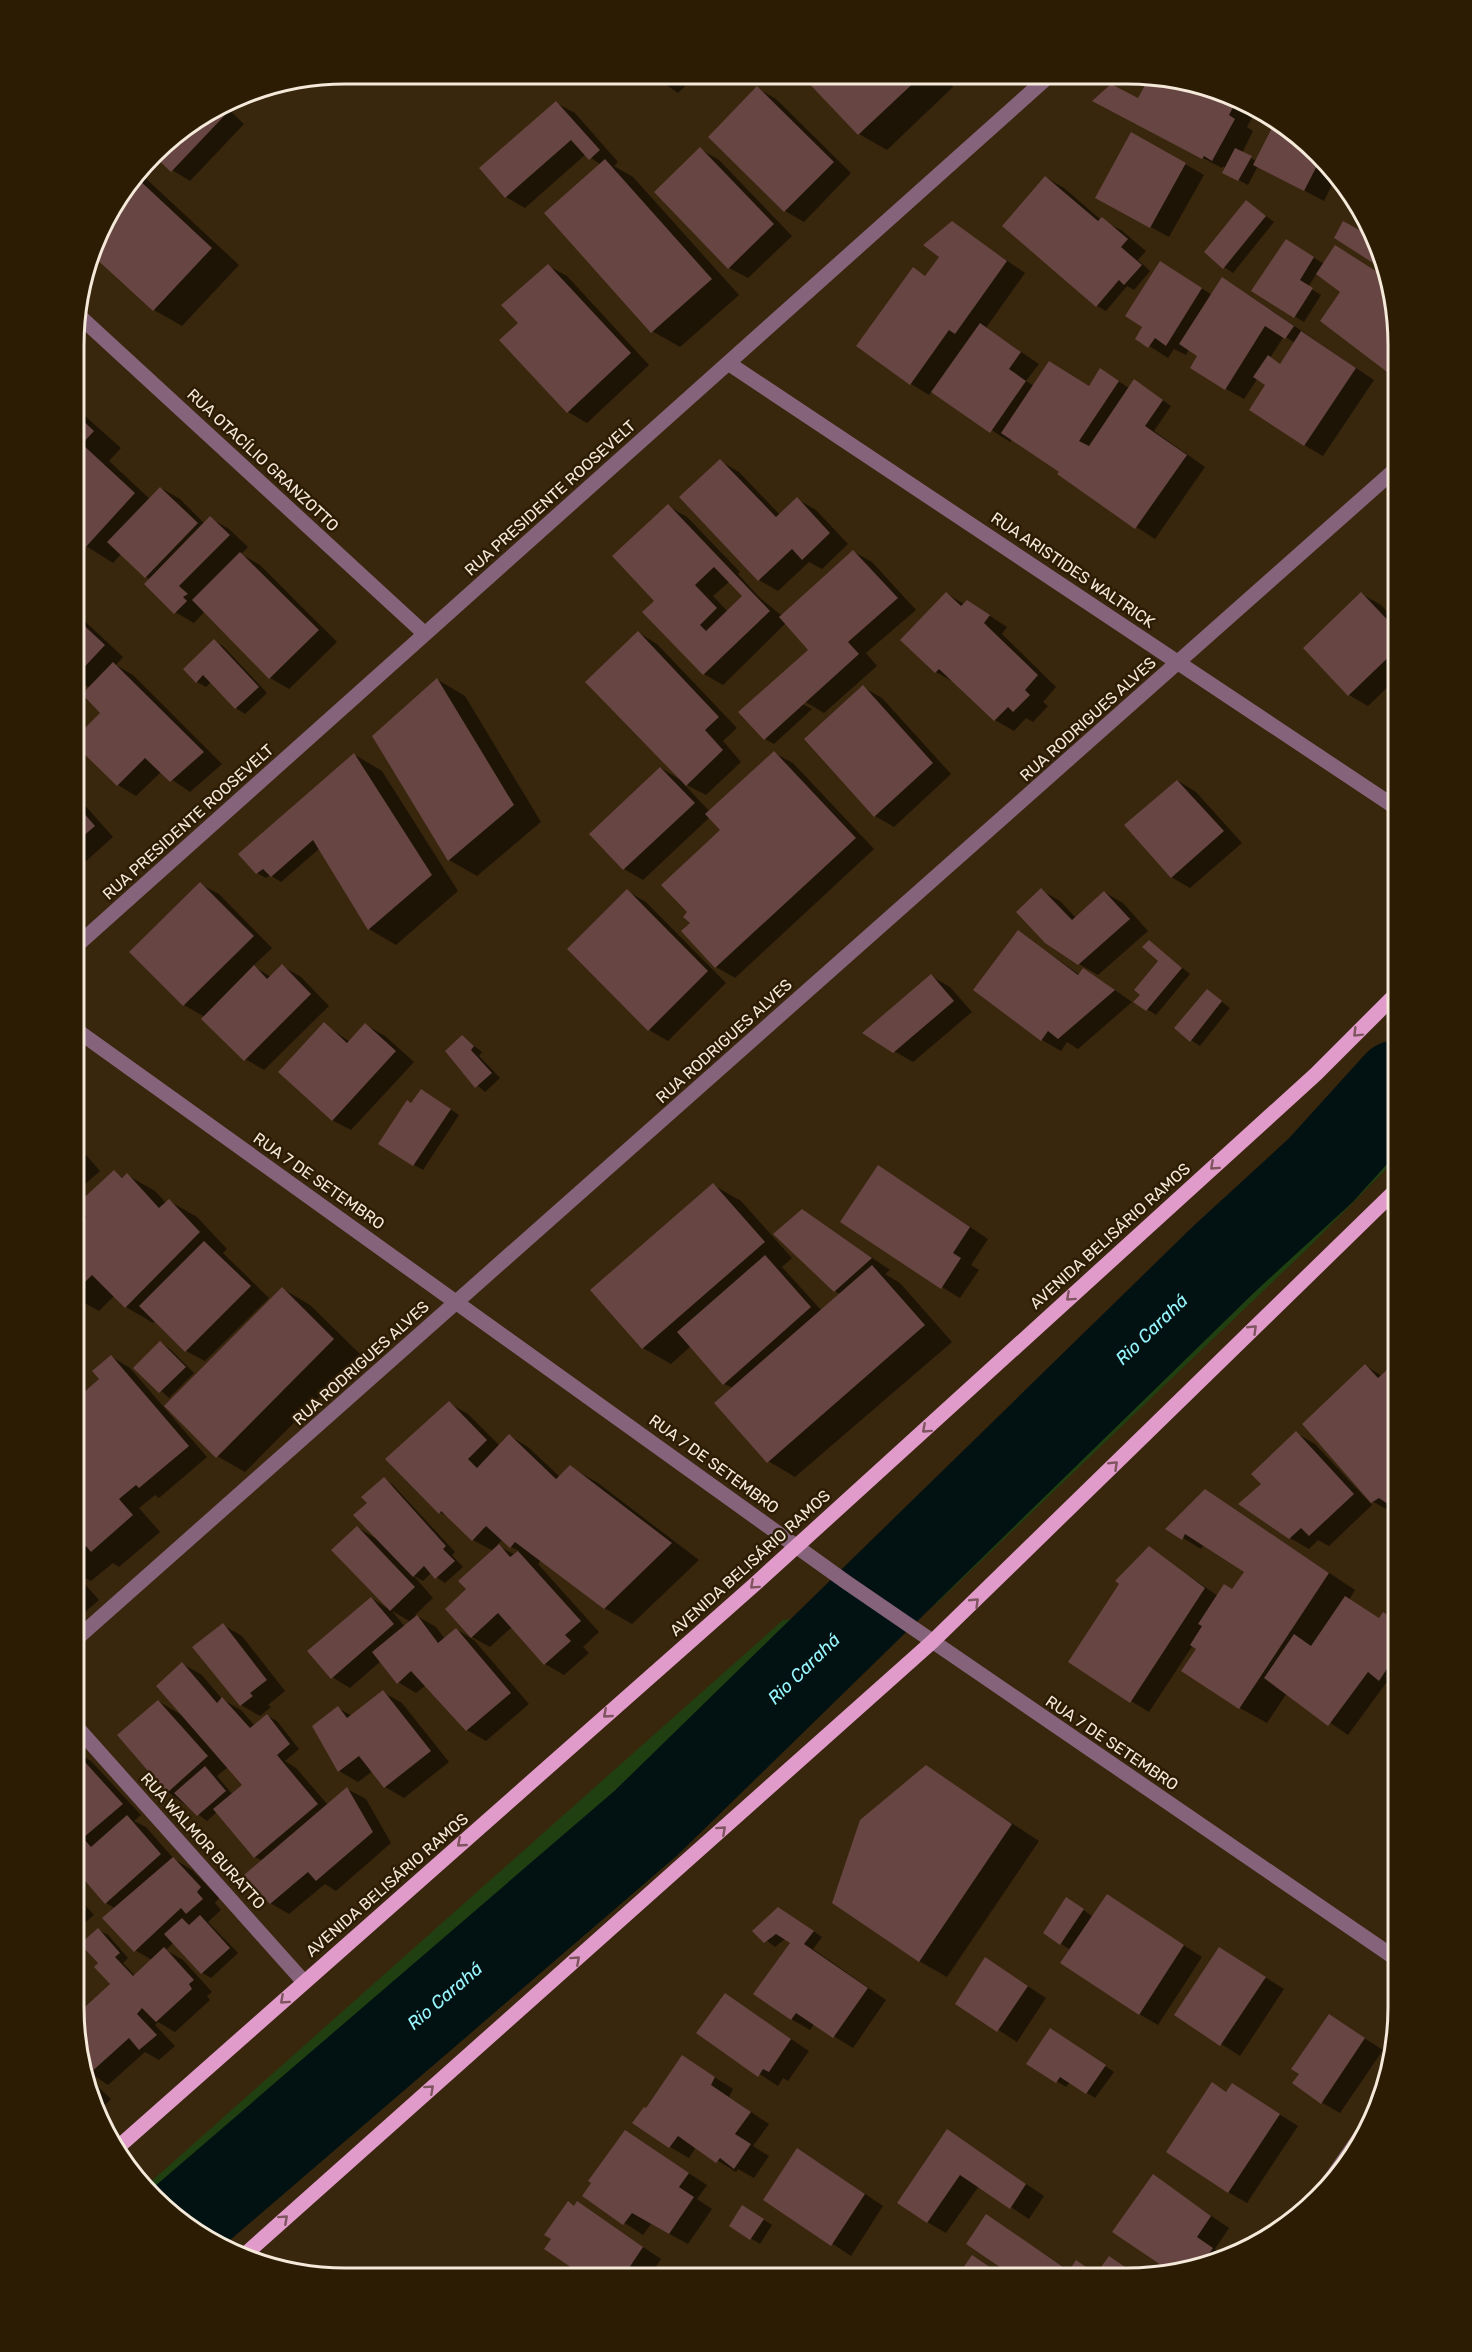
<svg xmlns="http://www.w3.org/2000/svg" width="1472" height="2352" viewBox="0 0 1472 2352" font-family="Rubik,sans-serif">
	<rect width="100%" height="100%" fill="#38260d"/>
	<path fill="#204011" d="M1398,1033V1157L1308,1248L936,1604L874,1542L1242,1192L1350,1086Z
		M803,1617L854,1653L847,1672L214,2242L180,2223L145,2187L783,1620Z"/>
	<path fill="#0007" fill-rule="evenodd" d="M651,74L697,75L678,93Z
		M803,75H942L953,87L887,150L859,134Z
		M949,75H969L961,82Z
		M1152,76H1163L1230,94L1257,109L1247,127L1253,131L1242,153L1256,161L1277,121L1293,130L1337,175L1324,201L1258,166L1248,185L1224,172L1226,168L1223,166L1222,168L1113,111L1138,100Z
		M757,88L776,99L851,173L804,222L785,211Z
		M556,103L575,113L618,162L614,166L633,177L739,295L680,347L652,331L601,165L586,154L525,208L506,197L481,169Z
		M224,105L244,124L190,181L172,170L155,155L166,141Z
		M700,149L719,160L792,236L748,278L729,268Z
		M1185,164L1204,175L1169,237L1116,208Z
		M141,174L239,265L182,326L154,310L93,253L102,225Z
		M1045,177L1064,188L1101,220L1121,230L1146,251L1138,260L1150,271L1134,290L1127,286L1106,311L1097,306Z
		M1247,202L1274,222L1233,273L1224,267Z
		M952,223L1025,273L986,328L1039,364L1026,381L1034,386L1090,388L1101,370L1129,388L1143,386L1171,406L1154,431L1205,467L1155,539L1083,492L1061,471L1012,439L1010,442L932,391L929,395L911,384L926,277L941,256Z
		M1375,236L1378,241L1383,268L1373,239Z
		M1295,246L1324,264L1353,258L1385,279L1398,345V378L1392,374L1342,291L1317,273L1308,287L1321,295L1304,322L1254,291Z
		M548,266L567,276L649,365L587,423L568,412L501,340L520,323Z
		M1179,274L1212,295L1241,290L1374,380L1323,456L1304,445L1267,385L1258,378L1244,399L1226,389L1199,356L1189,349L1186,355L1174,349L1168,358L1137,338ZM1284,336L1295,343L1281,365L1270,358Z
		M76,382L85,390L76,400Z
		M76,408L121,448L109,461L150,499L161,488L180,499L205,524L210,518L229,529L248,547L241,554L260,565L337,642L289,689L270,678L205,611L194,623L175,612L150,580L121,554L113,563L75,539Z
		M720,461L739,472L780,515L797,499L816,510L848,544L822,569L809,562L778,591L759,580L681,497Z
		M668,506L687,517L740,572L738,574L759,597L782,616L854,552L872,562L916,610L866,653L877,666L824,713L799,698L797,701L812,709L774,744L765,739L810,650L786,623L723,685L704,674L657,601ZM730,581L745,596L728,612L713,596Z
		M947,594L964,604L967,601L1007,627L1002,634L1056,687L1043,702L1048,706L1033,722L1026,718L1014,731L995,720L955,683L936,672Z
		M1362,594L1381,605L1398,623V677L1368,706L1349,695Z
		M75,612L123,657L116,665L133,675L222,764L190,792L161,772L136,796L118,785L102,713L90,688L75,679Z
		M639,633L657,644L737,728L723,741L741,762L706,795L683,783L710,812L774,753L793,763L874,849L735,978L716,967L683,931L692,923L722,830L710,817L643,880L624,869L661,768L682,781Z
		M214,641L223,646L267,693L245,714L236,708L211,682L206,687L197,682Z
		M438,680L465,696L541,822L477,876L449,860L374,736Z
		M863,687L882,698L951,774L894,827L875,816Z
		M355,755L382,771L458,891L396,945L369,929L320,848L281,882L270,875L266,878L257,873Z
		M1178,781L1196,792L1242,843L1190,888L1171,877Z
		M75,794L113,837L75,871Z
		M200,884L219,894L272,948L253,966L271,977L282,966L301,977L329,1006L264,1070L245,1059L205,1017L184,1005Z
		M1041,890L1060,901L1076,918L1104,892L1123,903L1148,931L1098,975L1079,964Z
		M627,891L646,902L726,983L668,1041L649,1030Z
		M1018,932L1080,975L1102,981L1132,1002L1078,1049L1067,1042L1061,1051L1042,1040L975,990Z
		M1149,942L1190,974L1156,1015L1147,1009L1143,995L1160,960Z
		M931,976L950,987L972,1012L913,1062L894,1051Z
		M1207,991L1230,1008L1200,1046L1191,1040Z
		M324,1024L350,1042L366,1025L385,1036L414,1062L351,1130L332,1120Z
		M463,1037L482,1052L479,1056L500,1078L485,1092L461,1071L463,1068Z
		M430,1096L459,1115L423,1170L414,1165L411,1104Z
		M75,1142L100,1171L75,1193Z
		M114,1172L124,1178L127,1175L155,1191L166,1203L169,1201L197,1217L227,1249L223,1253L269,1298L205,1361L186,1351L156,1321L153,1323L126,1307L114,1296L99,1311L74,1297L75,1204L77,1207Z
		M897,1178L988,1239L971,1265L979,1270L960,1298L942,1287Z
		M713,1185L741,1201L792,1258L782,1267L822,1311L841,1295L835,1291L802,1210L890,1270L885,1274L900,1283L952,1342L795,1477L768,1461L733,1388L724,1384L691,1346L671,1364L643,1348Z
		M283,1289L310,1305L361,1355L245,1472L217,1456Z
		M161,1343L170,1349L194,1373L169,1398L136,1368Z
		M74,1348L80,1355L74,1360Z
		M112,1357L130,1368L207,1457L159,1498L155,1495L139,1508L160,1532L119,1567L113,1563L91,1581L76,1574L99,1600L84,1613L74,1607V1403L101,1379Z
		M1398,1362V1516L1372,1501L1366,1366L1382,1376Z
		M449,1403L468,1414L500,1446L510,1436L528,1447L560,1477L570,1467L598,1483L699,1560L632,1624L604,1608L541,1560L538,1564L599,1632L583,1647L589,1653L564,1675L545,1664L512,1627L490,1647L472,1637L468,1589L493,1551L473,1540L452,1519L440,1512ZM503,1539L511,1547L519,1551L515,1555L497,1545Z
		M1296,1433L1315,1444L1372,1505L1329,1546L1318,1540L1309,1549L1290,1538L1263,1484Z
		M384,1479L393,1485L455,1552L452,1555L463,1567L445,1583L431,1573L423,1581L413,1575L433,1598L415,1615L436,1627L445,1639L456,1629L474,1640L529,1704L486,1741L467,1730L426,1685L416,1693L398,1682L381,1661L350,1688L332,1677L371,1598L387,1608L358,1528L377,1539L369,1503ZM392,1611L411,1622L405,1627Z
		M1206,1491L1355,1590L1349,1600L1380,1619L1383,1614L1398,1622V1690L1386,1683L1348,1735L1287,1693L1267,1723L1240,1708L1193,1645L1149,1712L1131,1701L1149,1548L1218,1596L1232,1590L1246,1572L1204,1544L1201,1549L1183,1538Z
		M223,1625L242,1636L285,1691L268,1705L271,1707L260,1716L241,1705Z
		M183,1664L202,1675L222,1699L241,1710L255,1726L268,1716L277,1721L299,1749L285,1761L296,1768L328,1805L347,1789L366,1799L391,1843L336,1891L325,1884L289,1914L270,1903L263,1861L255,1857L217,1812L207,1821L168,1792L158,1701L183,1716ZM228,1767L244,1785L233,1795L217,1776Z
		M383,1692L402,1703L449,1762L404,1798L385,1787L373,1771L358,1782L339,1771L314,1726L338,1708L352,1716Z
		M74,1751L91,1761L141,1815L134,1821L146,1827L174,1859L192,1870L219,1898L215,1903L221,1910L208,1922L238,1953L211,1978L201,1972L174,1942L166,1950L183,1960L212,1992L207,1996L210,2000L175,2032L158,2022L155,2025L175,2046L159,2060L145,2052L108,2085L86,2070L76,2018L113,1984L100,1963L98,1930L108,1935L128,1958L123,1963L135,1976L152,1960L135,1950L116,1909L106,1903L83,1878L74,1886V1835L76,1833L74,1830Z
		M926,1767L1039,1841L947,1977L919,1961Z
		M74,1893L94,1915L76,1930L74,1928Z
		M1108,1896L1202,1957L1158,2025L1139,2014L1071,1950L1061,1944L1076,1904L1093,1917Z
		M788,1914L822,1937L813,1949L886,2000L853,2048L814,2024L810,2030L791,2019L792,1942L786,1938L775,1947L754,1931Z
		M74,1942L78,1948L74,1952Z
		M986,1959L1046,1998L1017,2042L957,2003Z
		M1238,1960L1284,1989L1240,2056L1176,2015Z
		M725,1995L809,2051L788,2081L783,2078L778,2086L698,2033Z
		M1330,2016L1383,2050L1340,2113L1321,2102L1301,2074Z
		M1060,2035L1114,2072L1095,2098L1070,2082L1066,2087L1028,2063Z
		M683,2057L733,2089L729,2097L769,2124L753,2146L769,2156L754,2178L738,2169L736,2172L696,2147L689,2158L670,2147L647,2110Z
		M87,2076L111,2099L96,2114L94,2111Z
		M1233,2085L1298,2126L1247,2203L1228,2192L1227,2093Z
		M947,2131L1044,2196L1029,2219L979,2186L946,2233L927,2222Z
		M625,2132L707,2185L697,2199L712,2209L688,2244L651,2224L643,2235L584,2196Z
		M816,2161L883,2206L851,2256L765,2199Z
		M1153,2176L1229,2228L1215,2249L1228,2258L1158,2272L1163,2265Z
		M577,2203L661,2259L649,2277H569L574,2267L575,2207Z
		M752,2212L772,2225L760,2244L731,2226Z
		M987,2216L1070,2271L1077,2262L1098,2275L1109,2258L1139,2276L1019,2278L968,2243Z"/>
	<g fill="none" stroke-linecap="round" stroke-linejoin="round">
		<path stroke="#021213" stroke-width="15" d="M1223,1260L1253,1282"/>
		<path stroke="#021213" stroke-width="90" id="s1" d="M181,2223L646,1823L1223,1260L1321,1170L1398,1085"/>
	</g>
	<path fill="#664542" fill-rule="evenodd" d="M649,74H667L658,84Z
		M801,75H922L858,135Z
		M1150,76H1163L1238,98L1229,115L1235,119L1212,161L1204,156L1202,159L1092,101L1111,84L1138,98Z
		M757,86L834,162L784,212L708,137Z
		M556,101L600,150L589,160L571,140L505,198L479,168Z
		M221,107L227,113L171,172L154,156L166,141Z
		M1276,120L1293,130L1321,158L1304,191L1253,165Z
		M1131,132L1186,163L1150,228L1095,198Z
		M700,147L774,224L728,269L654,192Z
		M1235,148L1252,156L1238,181L1222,173Z
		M605,159L712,279L651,333L544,213Z
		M1045,176L1098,221L1102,217L1128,239L1121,247L1142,265L1124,285L1119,280L1096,307L1002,226Z
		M137,178L212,248L153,311L92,255L102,225Z
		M1246,200L1266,216L1223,269L1204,252Z
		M952,221L1007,261L955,334L949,330L910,385L856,346L913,267L925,276L939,257L923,245Z
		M1343,221L1372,237L1374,234L1384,270L1334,238Z
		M1286,239L1314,257L1300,280L1313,288L1294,318L1251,291Z
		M1335,245L1385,277L1399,345L1398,365L1391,375L1320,321L1340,292L1316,274Z
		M1160,261L1202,288L1166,346L1155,338L1148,348L1135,339L1142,327L1125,316Z
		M548,264L631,353L567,413L499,340L518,323L501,305Z
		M1222,277L1294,326L1285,339L1265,326L1225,390L1190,368L1197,356L1179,344Z
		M980,323L1021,352L1009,369L1026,381L990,433L931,392Z
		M1301,331L1356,368L1304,446L1249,410L1265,385L1253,377L1268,355L1280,364Z
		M1049,361L1089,386L1100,368L1119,381L1079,441L1089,446L1134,379L1163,400L1145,426L1187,455L1135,529L1057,474L1059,472L1001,433Z
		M76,414L94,431L82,444L135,493L84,549L75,541Z
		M720,459L776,517L797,497L830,533L802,560L792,549L758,581L679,497Z
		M160,487L198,523L145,578L107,542Z
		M668,504L770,611L703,675L642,612L654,601L612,556ZM714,567L742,596L706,631L700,625L717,608L695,585Z
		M210,516L230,535L179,586L188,594L183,597L187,601L174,614L144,584Z
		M853,550L898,598L848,642L859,654L764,740L738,712L808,650L779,617Z
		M240,552L319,630L269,679L192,600Z
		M946,592L961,606L967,600L990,615L984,623L1038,675L1025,690L1030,695L1013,712L1008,707L994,721L939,669L935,673L900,640Z
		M1361,592L1398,631V648L1348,696L1303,648Z
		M75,617L105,645L75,677Z
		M638,631L719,717L705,730L723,750L686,786L585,682Z
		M214,639L259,687L235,709L203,675L196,683L183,669Z
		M113,662L204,752L170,782L145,758L117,786L75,745V738L100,713L82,694Z
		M437,678L514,805L448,861L372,736Z
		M863,685L933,763L874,817L804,739Z
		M774,751L856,838L715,968L681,931L690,923L683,917L687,912L661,885L720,830L705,814Z
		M354,753L432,875L368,930L313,840L271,877L263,869L256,874L238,854Z
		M660,767L695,803L623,870L589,834Z
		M1177,780L1224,831L1171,878L1124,825Z
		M75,803L95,826L75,843Z
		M200,882L254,936L183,1006L129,952Z
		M1041,888L1072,920L1104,891L1130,919L1078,965L1045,943L1016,912Z
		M627,889L708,971L648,1031L567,949Z
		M1018,930L1078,975L1083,968L1115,990L1058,1039L1048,1031L1041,1041L973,990Z
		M1149,940L1182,968L1146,1011L1133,1002L1140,995L1134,990L1158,961L1142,947Z
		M282,964L311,994L244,1061L201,1019L254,965L267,979Z
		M931,974L954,1001L893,1053L862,1033Z
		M1207,989L1222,1001L1190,1042L1174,1028Z
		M324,1022L347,1043L365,1023L396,1051L332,1121L278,1072Z
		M462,1035L474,1046L471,1050L492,1073L475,1088L445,1051Z
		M421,1089L451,1109L413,1166L378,1144L407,1100L411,1103Z
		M878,1165L970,1227L953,1253L961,1258L941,1289L840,1222Z
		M114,1170L122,1178L127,1173L159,1208L169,1199L200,1232L125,1308L92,1275L74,1293L75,1227L86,1217L75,1206Z
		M713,1183L765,1242L642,1349L590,1290Z
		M802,1209L872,1258L834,1292L773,1234Z
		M204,1241L251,1286L185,1352L139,1306Z
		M765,1255L811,1307L723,1385L677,1332Z
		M872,1265L925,1325L767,1463L714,1403Z
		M282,1287L334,1339L216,1458L164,1406Z
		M160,1341L186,1367L159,1393L133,1368Z
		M111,1355L189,1446L139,1488L136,1485L119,1499L133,1515L91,1552L86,1546L74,1557V1401L99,1379L92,1371Z
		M1398,1360V1511L1379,1498L1371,1503L1302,1424L1365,1364L1378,1378Z
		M449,1401L487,1440L468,1459L477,1468L509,1434L556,1479L570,1465L672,1543L604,1609L515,1542L510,1548L486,1526L472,1541L441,1511L439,1514L385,1459Z
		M1296,1431L1354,1494L1309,1536L1301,1528L1289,1539L1238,1504L1261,1484L1251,1474Z
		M384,1477L446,1546L443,1549L455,1561L435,1579L424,1566L413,1577L353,1515L367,1503L361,1497Z
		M1205,1489L1329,1573L1239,1709L1181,1671L1196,1649L1190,1645L1202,1626L1198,1624L1224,1584L1232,1589L1244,1572L1185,1534L1182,1540L1165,1529Z
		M357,1526L415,1587L390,1611L331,1550Z
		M499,1544L510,1557L518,1551L581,1621L565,1635L571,1641L544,1665L498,1613L471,1638L445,1609L466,1589L458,1581Z
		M1149,1546L1205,1588L1130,1703L1068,1662L1119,1584L1115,1581Z
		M1345,1596L1379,1618L1383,1612L1398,1622V1652L1379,1681L1368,1672L1328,1726L1264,1678L1294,1634L1311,1646Z
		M371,1597L394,1624L331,1679L307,1651Z
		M417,1615L438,1643L456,1628L511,1693L466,1731L411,1671L397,1684L372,1652Z
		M223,1623L267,1680L250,1693L253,1696L240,1706L192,1647Z
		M182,1662L217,1703L222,1697L250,1728L267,1714L290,1744L277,1755L318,1804L254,1858L213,1809L242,1785L156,1686Z
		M383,1690L431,1751L384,1788L359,1756L338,1772L312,1726L338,1706L347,1718Z
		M158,1700L208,1756L167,1793L117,1735Z
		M74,1750L123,1804L83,1838L91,1847L127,1815L161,1854L105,1904L74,1868Z
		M926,1765L1012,1824L919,1962L832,1903L860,1820Z
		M205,1766L226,1791L197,1816L174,1793Z
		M347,1787L373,1832L316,1881L308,1872L270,1904L244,1875Z
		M173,1857L201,1887L197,1892L203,1899L186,1914L181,1908L134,1952L102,1918Z
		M1107,1894L1184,1945L1139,2015L1060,1963Z
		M74,1895L86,1909L74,1919Z
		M1066,1897L1084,1909L1060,1945L1043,1933Z
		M778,1907L814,1931L804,1944L868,1988L833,2038L796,2013L791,2020L753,1994L790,1943L776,1934L764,1943L752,1931Z
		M200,1915L230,1948L201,1974L164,1934L182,1918L189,1925Z
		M98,1928L120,1953L115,1957L133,1976L164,1947L194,1980L189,1984L192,1989L156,2022L142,2008L137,2014L157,2035L139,2050L129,2038L88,2075L75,2016L110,1984L94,1967L98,1963L80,1944Z
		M1219,1947L1266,1977L1220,2046L1174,2015Z
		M985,1957L1028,1986L997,2032L955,2004Z
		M725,1993L791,2039L769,2072L763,2069L758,2077L696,2033Z
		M1329,2014L1365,2038L1321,2104L1292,2083L1299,2074L1291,2069Z
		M1050,2028L1106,2065L1086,2094L1060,2077L1056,2083L1026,2064Z
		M682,2055L715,2077L711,2085L751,2112L735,2134L751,2144L734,2169L720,2158L716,2163L678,2136L669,2148L632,2123L644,2107L646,2108Z
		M1212,2082L1226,2092L1232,2083L1280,2114L1228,2193L1166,2152Z
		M947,2129L1026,2184L1010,2209L960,2175L927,2223L897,2203Z
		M625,2130L689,2173L679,2187L694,2197L669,2234L632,2213L623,2225L582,2196L591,2183L588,2181Z
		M797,2148L865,2194L831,2246L763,2200Z
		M1153,2174L1211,2216L1197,2237L1213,2248L1202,2264L1156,2273L1161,2265L1112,2232Z
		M568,2201L574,2206L577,2201L643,2247L623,2277H565L572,2268L544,2249L551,2239L544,2235Z
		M742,2205L764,2219L750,2240L729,2226Z
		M986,2214L1069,2271L1076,2260L1096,2274L1109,2256L1138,2276L1016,2278L966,2244Z
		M972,2255L1006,2278H956Z
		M520,2268L532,2277H514Z"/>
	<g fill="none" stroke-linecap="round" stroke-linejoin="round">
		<path stroke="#85637a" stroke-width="15" d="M76,313L425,634
			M728,363L1398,809
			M75,947L1049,76
			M74,1641L1398,467
			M74,1724L304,1982"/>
		<path stroke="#85637a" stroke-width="15" d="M75,1029L846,1582L1398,1960
			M1320,2195L1367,2127"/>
		<path stroke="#e09bcb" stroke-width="15" d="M116,2149L754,1585L1316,1074L1398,992
			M241,2258L932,1642L1398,1188"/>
	</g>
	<defs><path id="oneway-chevron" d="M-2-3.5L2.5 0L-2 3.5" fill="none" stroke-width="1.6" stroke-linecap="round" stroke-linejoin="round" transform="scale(1.5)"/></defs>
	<g stroke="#7e555e">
		<use href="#oneway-chevron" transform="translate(1357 1033) rotate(135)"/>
		<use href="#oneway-chevron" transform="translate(1214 1166) rotate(138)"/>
		<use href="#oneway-chevron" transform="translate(1070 1297) rotate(138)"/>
		<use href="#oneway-chevron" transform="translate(1253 1329) rotate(-44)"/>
		<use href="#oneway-chevron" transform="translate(926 1429) rotate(138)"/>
		<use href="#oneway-chevron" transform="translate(1114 1465) rotate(-44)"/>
		<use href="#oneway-chevron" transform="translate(754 1585) rotate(138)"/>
		<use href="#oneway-chevron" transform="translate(975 1602) rotate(-44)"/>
		<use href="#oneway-chevron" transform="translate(607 1714) rotate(139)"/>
		<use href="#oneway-chevron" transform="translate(722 1830) rotate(-42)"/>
		<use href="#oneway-chevron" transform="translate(461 1843) rotate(139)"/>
		<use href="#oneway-chevron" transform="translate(576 1960) rotate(-42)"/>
		<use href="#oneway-chevron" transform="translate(284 2000) rotate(138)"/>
		<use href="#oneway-chevron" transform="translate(430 2089) rotate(-42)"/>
		<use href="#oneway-chevron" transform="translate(284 2219) rotate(-42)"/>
	</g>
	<g text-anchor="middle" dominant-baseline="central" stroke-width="5" stroke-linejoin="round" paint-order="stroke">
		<g font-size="16" fill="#f5e9da" stroke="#2d1c04">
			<text transform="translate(263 460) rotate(43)">RUA OTACÍLIO GRANZOTTO</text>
			<text transform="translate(550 498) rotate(-42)">RUA PRESIDENTE ROOSEVELT</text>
			<text transform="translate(1073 570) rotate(34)">RUA ARISTIDES WALTRICK</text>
			<text transform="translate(1088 719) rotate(-42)">RUA RODRIGUES ALVES</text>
			<text transform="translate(188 822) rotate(-42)">RUA PRESIDENTE ROOSEVELT</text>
			<text transform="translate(724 1041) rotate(-42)">RUA RODRIGUES ALVES</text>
			<text transform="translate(319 1181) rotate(35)">RUA 7 DE SETEMBRO</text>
			<text transform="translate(1110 1236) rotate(-42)">AVENIDA BELISÁRIO RAMOS</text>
			<text transform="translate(361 1363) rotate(-42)">RUA RODRIGUES ALVES</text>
			<text transform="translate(714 1464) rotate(36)">RUA 7 DE SETEMBRO</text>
			<text transform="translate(750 1563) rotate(-42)">AVENIDA BELISÁRIO RAMOS</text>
			<text transform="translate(1112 1743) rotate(34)">RUA 7 DE SETEMBRO</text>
			<text transform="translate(203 1841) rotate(48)">RUA WALMOR BURATTO</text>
			<text transform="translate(387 1885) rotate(-41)">AVENIDA BELISÁRIO RAMOS</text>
		</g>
		<g font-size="18" font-style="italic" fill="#98f7fe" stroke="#2d1c04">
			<text stroke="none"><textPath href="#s1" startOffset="1320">Rio Carahá</textPath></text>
			<text stroke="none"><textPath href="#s1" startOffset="834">Rio Carahá</textPath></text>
			<text stroke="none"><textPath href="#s1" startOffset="348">Rio Carahá</textPath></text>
		</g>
	</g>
	<path d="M0 0H1472V2352H0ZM345 84H1127A261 261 0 0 1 1388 345V2007A261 261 0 0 1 1127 2268H345A261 261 0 0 1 84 2007V345A261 261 0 0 1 345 84Z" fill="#2d1c04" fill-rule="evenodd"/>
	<path fill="none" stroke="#f5e9da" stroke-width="3" d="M345 84H1127A261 261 0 0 1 1388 345V2007A261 261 0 0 1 1127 2268H345A261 261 0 0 1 84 2007V345A261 261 0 0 1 345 84Z"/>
</svg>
